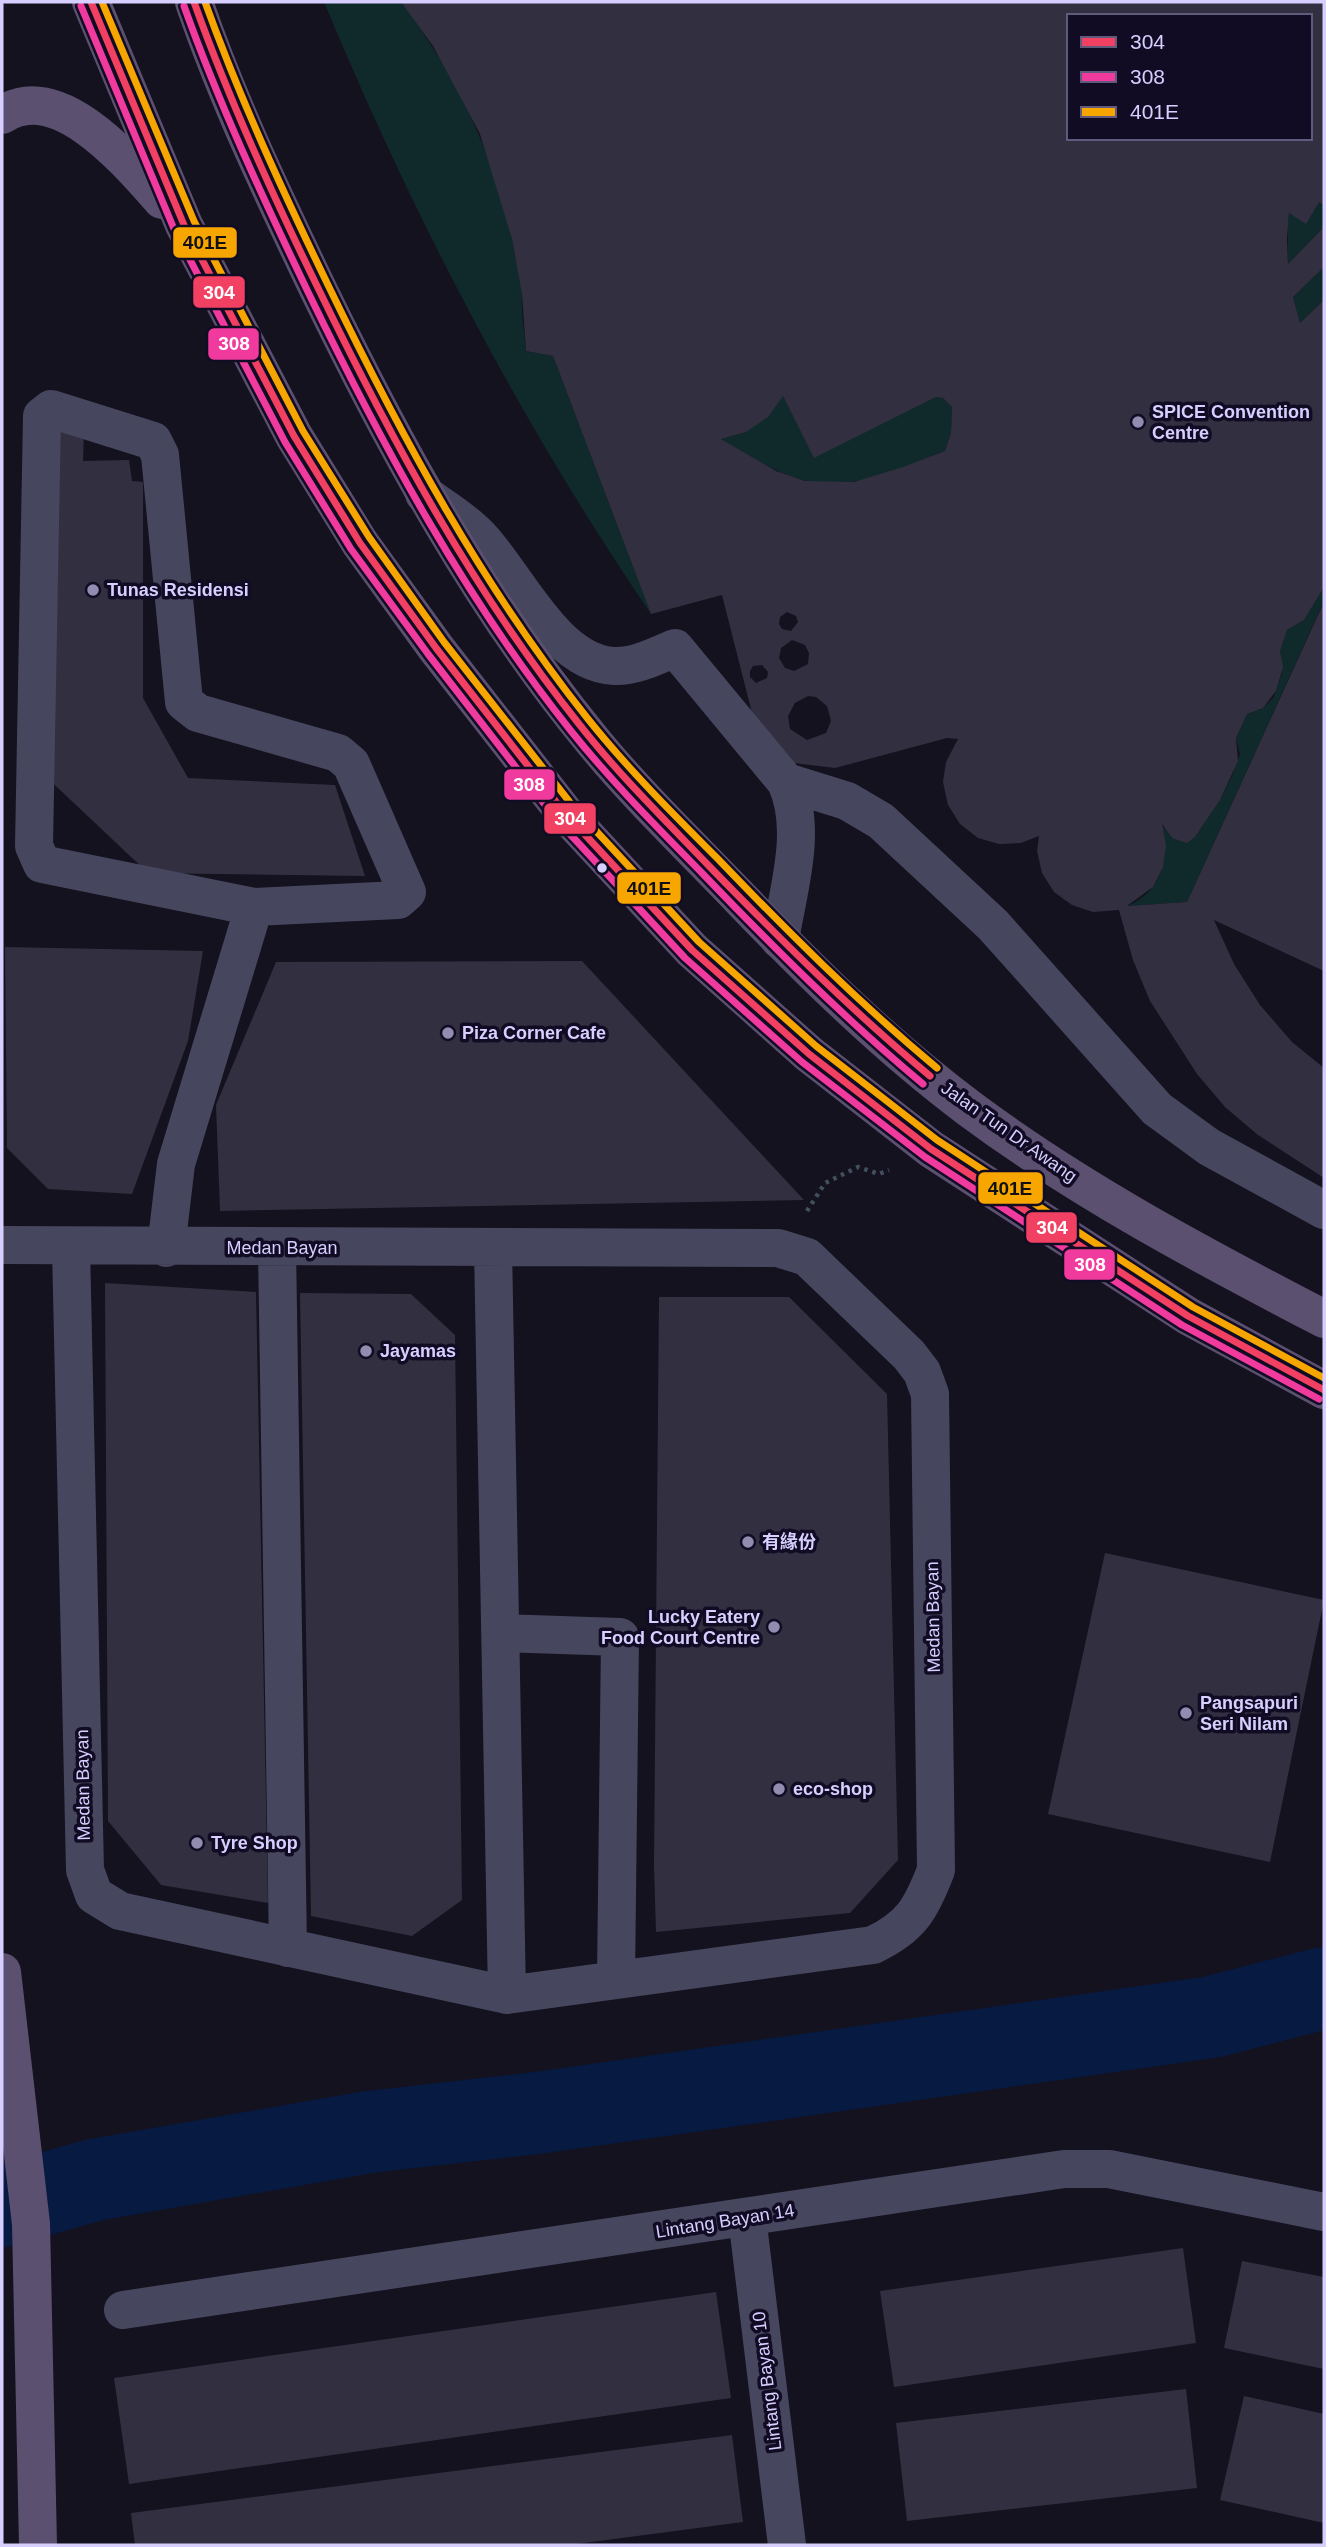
<svg xmlns="http://www.w3.org/2000/svg" width="1326" height="2547" viewBox="0 0 1326 2547" font-family="Arial,'Noto Sans SC',sans-serif">
	<rect width="100%" height="100%" fill="#14121e"/>
	<path fill="#102a2c" d="M324,2H401C457,76 499,163 515,255C517,267 522,281 522,292C521,310 524,331 526,351L553,356L651,614C520,422 413,216 324,2Z
		M1324,161V227L1288,264V224L1294,174Z
		M1324,267V300L1300,323L1293,297Z
		M783,396L814,457L936,397L943,398L952,407L951,433L945,451C902,468 850,493 803,480C773,472 747,454 721,439L746,432Z
		M1324,587V601L1187,902L1127,906C1162,892 1169,858 1162,825L1172,838L1187,842L1195,837L1220,800L1232,776L1240,754L1236,738L1247,714L1263,708L1274,697L1282,673L1280,651L1287,630L1304,620Z"/>
	<g fill="none" stroke-linecap="round" stroke-linejoin="round">
		<path stroke="#071a41" stroke-width="82" d="M2,2206L94,2180L369,2132L537,2113L1212,2017L1324,1988"/>
	</g>
	<path fill="#322f41" fill-rule="evenodd" d="M401,2H1324V205L1319,202L1306,224L1289,213L1287,238L1288,264L1324,227V267L1293,297L1300,323L1324,300V587L1304,620L1287,630L1280,651L1283,667L1276,691L1263,708L1247,714L1236,738L1238,761L1220,800L1195,837L1187,843L1172,838L1162,824L1166,845L1163,867L1153,887L1127,906L1187,902L1324,602V971L1214,920L1234,964L1260,1005L1292,1042L1324,1068V1178L1258,1135L1225,1107L1197,1074L1150,1001L1133,960L1119,910L1093,912L1072,905L1054,892L1042,873L1037,851L1039,836L1021,843L999,844L978,838L960,824L948,805L943,782L946,762L958,739L947,738L835,768L794,763L752,713L722,595L651,614L553,356L526,351L522,294L512,239L480,134L433,46ZM1069,16H1310V138H1069ZM783,396L814,458L936,397L943,398L952,407L951,433L945,451L903,467L854,482L805,481L776,471L721,439L746,432L768,417ZM787,612L796,616L798,622L791,631L782,629L779,624L780,617ZM792,640L805,645L809,653L808,664L794,671L785,668L779,658L781,648ZM762,665L768,672L767,678L756,683L750,677V671L753,666ZM808,696L816,697L827,706L831,721L826,733L807,740L790,729L788,716L795,703Z
		M84,431L83,461L129,460L132,481L143,482V698L188,778L335,785L365,876L148,873L40,771L46,433Z
		M5,947L203,951L188,1041L132,1194L48,1189L7,1148Z
		M582,961L804,1200L220,1211L216,1105L276,962Z
		M105,1283L256,1292L268,1903L161,1885L108,1821Z
		M300,1293L411,1294L455,1335L462,1900L412,1936L311,1916Z
		M659,1297H789L887,1394L898,1860L850,1913L656,1932L654,1865Z
		M1105,1553L1324,1600L1270,1862L1048,1814Z
		M1183,2248L1196,2343L894,2387L880,2291Z
		M1242,2261L1324,2277V2369L1224,2348Z
		M716,2292L731,2398L129,2484L114,2378Z
		M1186,2389L1197,2488L907,2521L896,2423Z
		M1244,2396L1324,2414V2523L1220,2500Z
		M732,2435L743,2522L569,2545H135L131,2513Z"/>
	<g fill="none" stroke-linecap="round" stroke-linejoin="round">
		<path stroke="#424f5f" stroke-width="4.5" stroke-dasharray="3.5 5" stroke-linecap="butt" d="M807,1211L825,1183L858,1167L879,1174L889,1170"/>
		<path stroke="#47465f" stroke-width="38" d="M51,409L153,441L160,455L184,702L198,713L338,753L351,764L407,892L398,900L254,907L42,864L34,846L42,416Z
			M424,494C442,507 464,520 479,536C516,574 554,663 614,666C635,667 656,656 675,648L786,782C808,830 788,890 780,940
			M786,782L847,801L881,821L993,925L1157,1109L1209,1147L1324,1210
			M2,1245L778,1248L807,1257L909,1355L922,1372L930,1394L936,1870C921,1909 911,1927 873,1945L507,1995L120,1911L94,1895L85,1870L71,1248
			M166,1248L176,1164L254,907
			M277,1248L288,1948
			M493,1248L507,1995
			M501,1633L620,1637L616,1980
			M747,2217L787,2545
			M123,2310L1064,2169H1109L1324,2212"/>
		<path stroke="#5c5070" stroke-width="38" d="M91,2L184,225L294,436L360,543L436,648L564,812L692,950L809,1054L931,1149L1188,1316L1324,1390
			M194,2C228,101 273,195 318,289C395,447 480,604 592,740C637,795 690,846 739,897C812,973 886,1046 970,1109C1080,1191 1203,1256 1324,1319
			M2,115C58,77 129,163 162,200
			M2,1972L31,2224L38,2545"/>
		<g stroke="#110c24" stroke-width="12">
			<path id="bus-1" d="M91,2L184,225L294,436L360,543L436,648L564,812L692,950L809,1054L931,1149L1188,1316L1324,1390
				M194,2C229,100 272,194 318,288C392,441 473,591 579,724C619,775 665,820 709,866C780,939 852,1011 930,1076"/>
		</g>
		<g stroke="#110c24" stroke-width="12">
			<path id="bus-2" d="M81,6L174,229L285,442L351,549L428,654L556,819L685,958L802,1062L925,1157L1182,1325L1319,1399
				M184,6C219,104 263,198 308,292C383,447 464,597 571,731C611,781 657,827 702,873C773,947 845,1019 923,1084"/>
		</g>
		<g stroke="#110c24" stroke-width="12">
			<path id="bus-3" d="M102,2L194,221L303,431L369,537L444,642L572,805L699,942L816,1046L937,1140L1193,1307L1324,1378
				M205,2C240,99 283,192 328,285C402,438 482,586 588,719C628,769 673,814 718,859C788,932 859,1003 937,1068"/>
		</g>
		<use href="#bus-1" stroke="#f24062" stroke-width="7"/>
		<use href="#bus-2" stroke="#f13a9d" stroke-width="7"/>
		<use href="#bus-3" stroke="#f7a600" stroke-width="7"/>
	</g>
	<g fill="#928db0" stroke="#110c24" stroke-width="2.5">
		<circle cx="1138" cy="422" r="7"/>
		<circle cx="93" cy="590" r="7"/>
		<circle cx="448" cy="1033" r="7"/>
		<circle cx="366" cy="1351" r="7"/>
		<circle cx="748" cy="1542" r="7"/>
		<circle cx="774" cy="1627" r="7"/>
		<circle cx="1186" cy="1713" r="7"/>
		<circle cx="779" cy="1789" r="7"/>
		<circle cx="197" cy="1843" r="7"/>
	</g>
	<circle fill="#d6cfff" stroke="#110c24" stroke-width="2.5" cx="602" cy="868" r="6"/>
	<g text-anchor="middle" dominant-baseline="central" stroke-width="7" stroke-linejoin="round" paint-order="stroke">
		<g font-size="18" font-weight="bold" fill="#d6cfff" stroke="#110c24" text-anchor="start">
			<text x="1152" y="412">SPICE Convention<tspan x="1152" dy="21">Centre</tspan></text>
			<text x="107" y="590">Tunas Residensi</text>
			<text x="462" y="1033">Piza Corner Cafe</text>
			<text x="380" y="1351">Jayamas</text>
			<text x="762" y="1542">有緣份</text>
			<text x="760" y="1617" text-anchor="end">Lucky Eatery<tspan x="760" dy="21">Food Court Centre</tspan></text>
			<text x="1200" y="1703">Pangsapuri<tspan x="1200" dy="21">Seri Nilam</tspan></text>
			<text x="793" y="1789">eco-shop</text>
			<text x="211" y="1843">Tyre Shop</text>
		</g>
		<g font-size="18" fill="#d6cfff" stroke="#110c24">
			<text transform="translate(1009 1132) rotate(35)">Jalan Tun Dr Awang</text>
			<text x="282" y="1248">Medan Bayan</text>
			<text transform="translate(933 1617) rotate(-91)">Medan Bayan</text>
			<text transform="translate(83 1785) rotate(-91)">Medan Bayan</text>
			<text transform="translate(725 2221) rotate(-9)">Lintang Bayan 14</text>
			<text transform="translate(767 2381) rotate(-97)">Lintang Bayan 10</text>
		</g>
	</g>
	<g stroke="#110c24" stroke-width="2.5">
		<rect x="172" y="226" width="66" height="33" rx="7" fill="#f7a600"/>
		<rect x="192" y="275" width="54" height="34" rx="7" fill="#f24062"/>
		<rect x="207" y="327" width="53" height="34" rx="7" fill="#f13a9d"/>
		<rect x="503" y="768" width="53" height="33" rx="7" fill="#f13a9d"/>
		<rect x="543" y="802" width="54" height="33" rx="7" fill="#f24062"/>
		<rect x="616" y="871" width="66" height="34" rx="7" fill="#f7a600"/>
		<rect x="977" y="1171" width="67" height="34" rx="7" fill="#f7a600"/>
		<rect x="1025" y="1211" width="53" height="33" rx="7" fill="#f24062"/>
		<rect x="1063" y="1248" width="53" height="33" rx="7" fill="#f13a9d"/>
	</g>
	<g font-size="19" text-anchor="middle" font-weight="bold" fill="#fff">
		<text x="219" y="299">304</text>
		<text x="234" y="350">308</text>
		<text x="529" y="791">308</text>
		<text x="570" y="825">304</text>
		<text x="1052" y="1234">304</text>
		<text x="1090" y="1271">308</text>
	</g>
	<g font-size="19" text-anchor="middle" font-weight="bold" fill="#111">
		<text x="205" y="249">401E</text>
		<text x="649" y="895">401E</text>
		<text x="1010" y="1195">401E</text>
	</g>
	<rect width="1326" height="2547" fill="none" stroke="#d6cfff" stroke-width="7"/>
	<rect x="1067" y="14" width="245" height="126" fill="#110c24" stroke="#605a7c" stroke-width="2"/>
	<rect x="1081" y="37" width="35" height="10" fill="#f24062" stroke="#605a7c" stroke-width="2"/>
	<text x="1130" y="49" font-size="21" fill="#d6cfff">304</text>
	<rect x="1081" y="72" width="35" height="10" fill="#f13a9d" stroke="#605a7c" stroke-width="2"/>
	<text x="1130" y="84" font-size="21" fill="#d6cfff">308</text>
	<rect x="1081" y="107" width="35" height="10" fill="#f7a600" stroke="#605a7c" stroke-width="2"/>
	<text x="1130" y="119" font-size="21" fill="#d6cfff">401E</text>
</svg>
